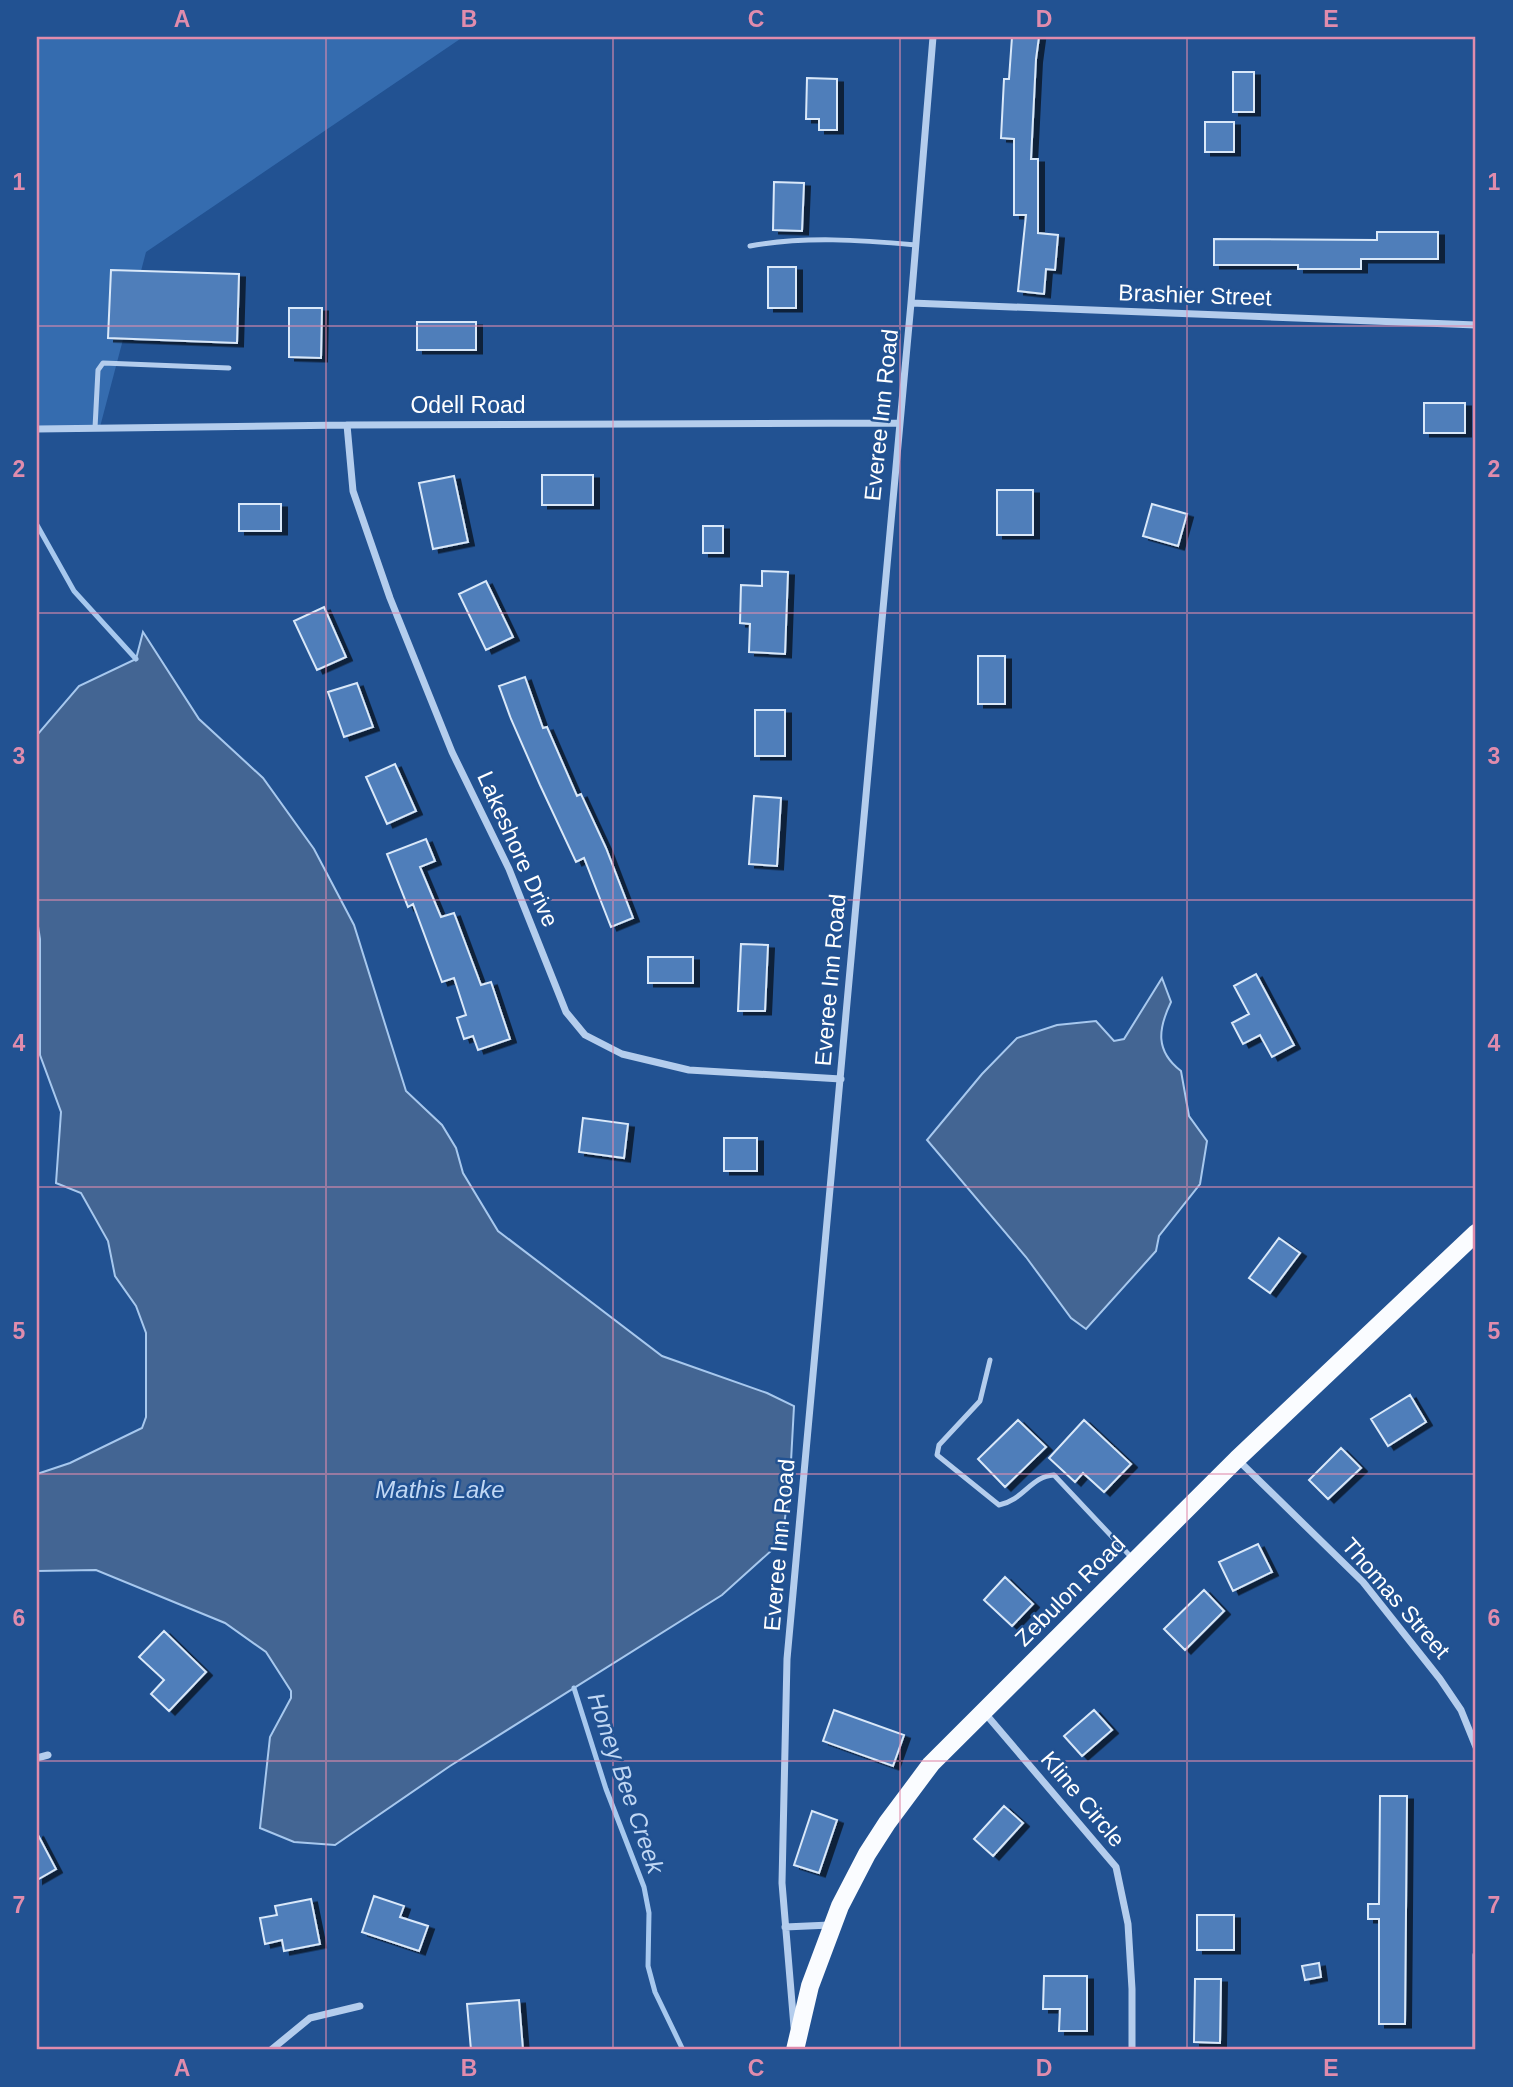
<svg xmlns="http://www.w3.org/2000/svg" width="1513" height="2087" viewBox="0 0 1513 2087" font-family="Arial,sans-serif">
	<defs>
		<filter id="shadow"><feDropShadow dx="6" dy="3.5" stdDeviation="0" flood-color="#0009"/></filter>
	</defs>
	<rect width="100%" height="100%" fill="#225292"/>
	<path fill="#356caf" d="M37,37H463L146,252L100,427L37,426Z"/>
	<path fill="#436593" stroke="#a7c8ee" stroke-width="2" d="M143,632L199,719L263,778L314,849L354,925L406,1091L442,1125L456,1148L463,1173L498,1231L662,1356L767,1393L794,1406L790,1480L782,1541L722,1595L450,1766L335,1845L294,1842L260,1828L270,1737L291,1698V1691L266,1652L225,1623L96,1570L37,1571V1474L70,1463L142,1428L146,1417V1333L136,1306L115,1276L108,1241L81,1193L56,1183L61,1112L40,1055V939L37,920V735L79,686L136,659Z
		M1162,978L1171,1002C1158,1029 1155,1051 1181,1071L1189,1116L1207,1141L1200,1184L1159,1236L1156,1251L1086,1329L1071,1318L1026,1257L927,1140L982,1074L1017,1038L1057,1025L1096,1021L1114,1041L1124,1039Z"/>
	<g fill="none" stroke-linecap="round" stroke-linejoin="round">
		<path stroke="#a7c8ee" stroke-width="5" d="M37,525L74,591L136,659
			M574,1688L606,1789L644,1887L649,1913L648,1966L655,1992L683,2050"/>
	</g>
	<path fill="#4f7eba" stroke="#d9e8f9" stroke-width="2" filter="url(#shadow)" d="M1012,37H1039L1036,59L1031,159H1038V233L1058,235L1055,270L1046,269L1044,294L1018,291L1026,215H1014V139L1001,138L1004,79H1009Z
		M1233,72H1254V112H1233Z
		M807,78L837,79V130H819V119H806Z
		M1205,122H1234V152H1205Z
		M774,182L804,183L802,231L773,230Z
		M1377,232H1438V259H1361V269H1298V265H1214V239L1377,240Z
		M768,267H796V308H768Z
		M111,270L239,274L237,343L108,338Z
		M289,308H322L321,358L289,357Z
		M417,322H476V350H417Z
		M1424,403H1465V433H1424Z
		M542,475H593V505H542Z
		M454,476L468,542L433,549L419,483Z
		M997,490H1033V535H997Z
		M239,504H281V531H239Z
		M1152,504L1187,514L1178,546L1143,536Z
		M703,526H723V553H703Z
		M762,571L788,572L785,654L749,652L750,624L740,623L741,585L762,586Z
		M486,581L513,637L486,650L459,594Z
		M324,607L346,657L317,670L294,621Z
		M978,656H1005V704H978Z
		M525,677L543,728L547,727L577,796L581,794L606,848L633,918L611,927L584,858L576,862L540,785L511,719L499,686Z
		M357,683L373,727L344,737L328,692Z
		M755,710H785V756H755Z
		M395,764L416,811L387,824L366,777Z
		M754,796L781,798L777,866L749,864Z
		M426,839L435,861L420,867L441,917L454,913L481,985L491,982L510,1039L478,1050L473,1036L464,1039L457,1018L466,1015L454,978L442,982L413,904L408,907L387,854Z
		M741,944L768,945L765,1011H738Z
		M648,957H693V983H648Z
		M1256,974L1294,1045L1272,1057L1260,1035L1243,1044L1232,1023L1249,1014L1234,986Z
		M583,1118L628,1124L624,1158L579,1152Z
		M724,1138H757V1171H724Z
		M1279,1238L1300,1253L1270,1293L1249,1278Z
		M1410,1395L1426,1422L1388,1446L1371,1419Z
		M1018,1420L1046,1447L1005,1487L978,1459Z
		M1084,1420L1131,1464L1104,1492L1083,1473L1075,1482L1049,1458Z
		M1341,1448L1361,1468L1328,1499L1309,1480Z
		M1258,1544L1272,1572L1233,1591L1219,1562Z
		M1005,1577L1033,1604L1012,1626L984,1600Z
		M1204,1590L1224,1611L1185,1650L1164,1629Z
		M164,1631L206,1672L169,1711L151,1694L164,1680L139,1657Z
		M834,1710L904,1735L893,1766L823,1741Z
		M1094,1710L1112,1730L1082,1756L1064,1736Z
		M1380,1796H1407L1405,2024H1379V1919H1368V1904H1379Z
		M1004,1806L1023,1823L993,1856L974,1839Z
		M812,1811L837,1820L819,1873L794,1865Z
		M37,1833L56,1869L37,1880Z
		M374,1896L404,1906L400,1917L428,1926L419,1951L362,1932Z
		M311,1899L320,1944L284,1951L282,1940L265,1944L260,1918L277,1915L275,1906Z
		M1197,1915H1234V1950H1197Z
		M1319,1963L1321,1977L1305,1980L1302,1966Z
		M1044,1976H1087V2031H1059L1060,2009H1043Z
		M1195,1979H1221L1220,2043L1194,2042Z
		M519,2000L523,2050H471L467,2004Z"/>
	<g fill="none" stroke-linecap="round" stroke-linejoin="round">
		<path stroke="#b4cded" stroke-width="5" d="M750,246C805,236 861,240 916,245
			M95,428L98,370L103,363L229,368
			M990,1360L980,1401L939,1445L937,1455L999,1505C1024,1500 1031,1476 1054,1475L1133,1559"/>
		<path stroke="#b4cded" stroke-width="7" d="M911,303L1476,325
			M347,425L353,491L390,598L452,752L509,869L566,1012L585,1035L622,1054L689,1070L841,1079
			M37,429L347,425L899,423
			M1237,1459L1363,1582L1440,1679L1461,1710L1476,1747
			M984,1712L1116,1867L1128,1924L1132,1989V2050
			M37,1758L48,1755
			M785,1927L830,1925
			M794,2027L782,1883L787,1659L911,303L933,37
			M271,2050L310,2018L360,2006
			M1476,2050V1955"/>
		<path stroke="#fafcff" stroke-width="18" d="M795,2050L810,1986L840,1906L867,1854L887,1823L931,1764L1237,1459L1476,1233"/>
	</g>
	<path fill="none" stroke="#e08cad" stroke-width="2" stroke-opacity="0.55" d="M326,37V2050M613,37V2050M900,37V2050M1187,37V2050M37,326H1476M37,613H1476M37,900H1476M37,1187H1476M37,1474H1476M37,1761H1476"/>
	<g text-anchor="middle" dominant-baseline="central" stroke-width="5" stroke-linejoin="round" paint-order="stroke">
		<g font-size="23" fill="#fff" stroke="#225292">
			<text transform="translate(1195 295) rotate(2)">Brashier Street</text>
			<text x="468" y="405">Odell Road</text>
			<text transform="translate(881 415) rotate(-84)">Everee Inn Road</text>
			<text transform="translate(518 849) rotate(66)">Lakeshore Drive</text>
			<text transform="translate(830 980) rotate(-85)">Everee Inn Road</text>
			<text transform="translate(779 1545) rotate(-85)">Everee Inn Road</text>
			<text transform="translate(1070 1591) rotate(-45)">Zebulon Road</text>
			<text transform="translate(1396 1598) rotate(49)">Thomas Street</text>
			<text transform="translate(1083 1799) rotate(50)">Kline Circle</text>
		</g>
		<g font-size="24" font-style="italic" fill="#c0d7f4" stroke="#225292">
			<text x="440" y="1489">Mathis Lake</text>
			<text transform="translate(626 1783) rotate(71)">Honey Bee Creek</text>
		</g>
	</g>
	<rect width="1513" height="2087" fill="none" stroke="#225292" stroke-width="77"/>
	<rect x="38" y="38" width="1436" height="2010" fill="none" stroke="#e08cad" stroke-width="2.5"/>
	<g font-size="23" text-anchor="middle" font-weight="bold" fill="#e08cad">
		<text x="182" y="27">A</text>
		<text x="469" y="27">B</text>
		<text x="756" y="27">C</text>
		<text x="1044" y="27">D</text>
		<text x="1331" y="27">E</text>
		<text x="19" y="190">1</text>
		<text x="1494" y="190">1</text>
		<text x="19" y="477">2</text>
		<text x="1494" y="477">2</text>
		<text x="19" y="764">3</text>
		<text x="1494" y="764">3</text>
		<text x="19" y="1051">4</text>
		<text x="1494" y="1051">4</text>
		<text x="19" y="1339">5</text>
		<text x="1494" y="1339">5</text>
		<text x="19" y="1626">6</text>
		<text x="1494" y="1626">6</text>
		<text x="19" y="1913">7</text>
		<text x="1494" y="1913">7</text>
		<text x="182" y="2076">A</text>
		<text x="469" y="2076">B</text>
		<text x="756" y="2076">C</text>
		<text x="1044" y="2076">D</text>
		<text x="1331" y="2076">E</text>
	</g>
</svg>
